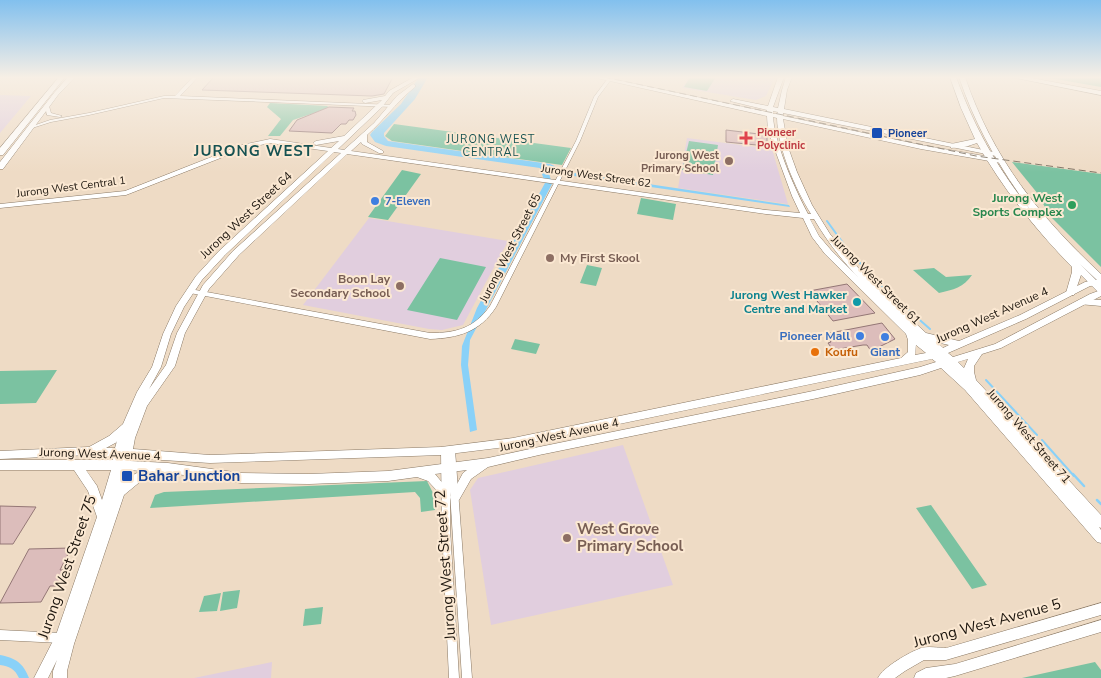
<svg xmlns="http://www.w3.org/2000/svg" width="1101" height="678" viewBox="0 0 1101 678" font-family="'Nunito Sans',sans-serif">
	<rect width="100%" height="100%" fill="#eedbc5"/>
	<path fill="#e1cede" d="M689,77H775L766,96L756,100L682,88Z
		M0,95L31,96L0,133Z
		M687,138L772,149L788,204L678,188Z
		M369,218L508,241L463,325L442,330L429,329L303,305Z
		M623,445L673,585L491,625L470,490L478,478Z
		M272,662L271,678H194Z"/>
	<path fill="#7bc2a1" d="M690,77H716L707,91L684,87Z
		M1044,77H1101V87Z
		M270,103L328,106L326,109L293,120L280,136H268L281,119L267,107Z
		M394,124L571,148L562,165L392,141L385,136Z
		M689,141L718,145L713,175L682,170Z
		M1012,162L1101,174V267L1049,215L1038,194Z
		M402,170L421,174L388,220L368,217Z
		M641,198L676,204L673,220L637,214Z
		M440,258L486,267L457,320L407,310Z
		M587,265L602,268L596,286L580,283Z
		M934,268L946,277L972,275C964,287 953,290 939,293L913,270Z
		M515,339L540,344L536,354L511,349Z
		M57,370L36,403L0,404V371Z
		M427,481L434,495L435,510L421,512L420,498L415,492L150,508L155,495L164,492Z
		M931,505L987,585L972,589L916,508Z
		M240,590L237,608L220,611L223,592Z
		M221,593L217,611L199,612L204,596Z
		M323,607L321,624L303,626L305,609Z
		M1095,662L1101,670V678H1022Z"/>
	<path fill="#89d1f8" d="M419,77H428L415,99L384,133V136L388,141L550,164L568,172L789,205L790,207L567,175L548,170L552,184L470,340L468,365L477,430L470,432L461,365L462,346L477,308L545,183L540,168L386,146L375,142L370,135L372,132L401,104Z"/>
	<g fill="none" stroke-linecap="round" stroke-linejoin="round">
		<path stroke="#89d1f8" stroke-width="2" d="M827,221L851,254
			M855,258L888,292L930,329
			M986,380L1037,435
			M1042,440L1074,476"/>
		<path stroke="#89d1f8" stroke-width="2.5" d="M1073,474L1084,486
			M1097,500L1101,504"/>
		<path fill="#89d1f8" fill-rule="evenodd" d="M0,655C16,658 23,663 29,678H19C15,669 9,666 0,665Z"/>
	</g>
	<path fill="#dcbdbb" stroke="#947776" d="M214,77H393L384,94L372,96L202,90Z
		M329,107L354,108L352,111H355L356,115L353,120H349L346,124H341L332,133L289,131L297,120Z
		M726,130L767,135V146L726,142Z
		M847,284L875,313L833,321L809,291Z
		M882,323L895,339L871,351L867,345H863L833,350L828,343L831,342L825,334Z
		M0,506L36,507L13,544H0Z
		M71,548L60,570H68L60,586H50L41,602L0,603L29,549Z"/>
	<g fill="none" stroke-linecap="round" stroke-linejoin="round">
		<g stroke="#8a7965" stroke-width="1">
			<path id="street" d="M193,77H198L180,96L393,105L395,106L393,107L164,98L89,115L51,122L29,129L27,128L50,120L89,113L164,96H175Z
				M609,77H613L598,97L580,141L496,307C480,332 458,338 430,339L190,293L187,291L190,289L430,333C457,333 474,328 490,306L576,141L594,97Z
				M45,106H49L51,113L62,116L60,117L47,115Z
				M451,447L454,448L455,450L472,678H462L450,492V529L459,678H449L442,529L441,451L442,449L445,448L448,449Z
				M0,630L61,633L64,635L66,638L64,641L61,643L0,640Z"/>
		</g>
		<g stroke="#8a7965" stroke-width="1">
			<path id="secondary" d="M414,77H421L393,93L382,107L338,149L344,150L374,123L397,96L413,84L415,85V87C397,101 384,120 367,135V142L383,151V153H379L362,144L361,142L351,151L766,210L800,213L792,196L768,131L767,116L592,77H603L767,112V110L730,101L733,99L768,106L778,77H784L773,107L778,108L782,90L786,77H792L787,90L784,109L998,153V155L996,156L783,113V116L921,145L1001,159L1004,161L1001,163L921,149L783,119L788,147L797,172L812,205L830,234L851,260L874,285L926,333L959,341L1020,315L1085,282L1101,279V285L1090,286L1026,319L948,353L953,357L995,344L1090,294L1101,290V296L1001,348L982,354L974,366V372L976,380L1101,515V528L1099,527L1101,530V543L1097,542L965,390L941,368L920,375L813,399L539,455L488,467L471,479L459,500L455,502L451,500L450,497L463,473L467,470L435,474L450,492L449,495L445,497L441,495L428,481L417,477L388,481L309,484L241,483L162,472L141,481L124,495L74,644L67,671V678H53V671L57,660L48,678H34L56,635L97,517L88,491L74,470H0V460H113V457L90,455L0,459V451L89,447L109,436L123,424L137,392L152,367L163,334L176,306L196,276L219,251L328,151L270,143L246,148L126,195L0,208V204L125,191L242,145L270,139L331,148L339,141L316,145L313,143L316,141L344,136L382,100L365,103L362,101L363,100L385,96L389,91ZM773,111L778,112L777,114H773ZM773,117L777,118C778,149 795,188 811,214H808C795,189 775,145 773,117ZM334,152L341,153L233,251L203,285L177,333L166,365L149,389L161,367L171,334L184,307L202,280L225,255ZM347,154L766,214L803,218L812,237L825,254L906,334L908,340V352L901,358L513,438L441,447L210,455L133,449L135,438L147,406L175,366L185,333L209,289L239,255ZM810,219H814C827,241 842,261 860,279L831,250L819,236ZM936,342L949,345L943,348ZM916,345L926,353L915,355ZM932,359L936,362L920,367L813,391L539,447L488,458L388,471L309,474L241,473L168,463L130,461L131,458L210,463L441,455L513,446ZM968,359L964,368L958,362ZM117,441L115,448H106L117,442ZM86,470H111L102,500L97,486ZM129,470L141,471L127,478Z
				M1101,603V615L946,660H924L905,671L895,678H878C883,667 910,652 921,648C929,646 938,648 946,648Z
				M1101,620V632L955,676L946,678H914L916,673L926,668L955,664Z"/>
		</g>
		<g stroke="#8a7965" stroke-width="1">
			<path id="primary" d="M59,77H65L3,155H0V148Z
				M68,77H75L58,95L3,169H0V162L54,93Z
				M950,77H956C976,132 1000,172 1036,217L1039,221C1005,177 977,131 959,77H965C993,159 1039,216 1101,274V282L1098,281L1080,264L1101,285V293L1098,292L1081,275L1074,295H1068L1066,293L1072,272V267C1035,229 1003,189 977,143L968,146L951,148V144L975,139L961,108Z
				M1011,77H1026L1101,91V95Z
				M1082,299L1101,300V306L1079,304L1077,302L1079,300Z"/>
		</g>
		<use href="#street" fill="#fff" fill-rule="evenodd"/>
		<use href="#secondary" fill="#fff" fill-rule="evenodd"/>
		<use href="#primary" fill="#fff" fill-rule="evenodd"/>
		<path stroke="#7e7263" stroke-width="1" stroke-dasharray="7 4" stroke-linecap="butt" d="M604,77L976,156L1101,173"/>
	</g>
	<linearGradient id="sky" x2="0" y2="1"><stop stop-color="#82c0ee"/><stop offset="0.45" stop-color="#f7efe5"/><stop offset="1" stop-color="#f7efe5" stop-opacity="0"/></linearGradient>
	<rect width="1101" height="172" fill="url(#sky)"/>
	<g fill="#1a4fb4" stroke="#fbe8d2" stroke-width="2">
		<rect x="871" y="127" width="12" height="12" rx="2.5"/>
		<rect x="121" y="470" width="12" height="12" rx="2.5"/>
	</g>
	<path fill="#e0444e" stroke="#fbe8d2" stroke-width="2" d="M743.5 130.5h5v5h5v5h-5v5h-5v-5h-5v-5h5z"/>
	<g fill="#8d6e63" stroke="#fbe8d2" stroke-width="2">
		<circle cx="729" cy="161" r="5"/>
		<circle cx="550" cy="258" r="5"/>
		<circle cx="400" cy="286" r="5"/>
		<circle cx="567" cy="538" r="5"/>
	</g>
	<g fill="#3f7fe0" stroke="#fbe8d2" stroke-width="2">
		<circle cx="375" cy="201" r="5"/>
		<circle cx="860" cy="336" r="5"/>
		<circle cx="885" cy="337" r="5"/>
	</g>
	<circle fill="#2e9e5b" stroke="#fbe8d2" stroke-width="2" cx="1072" cy="205" r="5"/>
	<circle fill="#0f9aa8" stroke="#fbe8d2" stroke-width="2" cx="857" cy="302" r="5"/>
	<circle fill="#e8710a" stroke="#fbe8d2" stroke-width="2" cx="815" cy="352" r="5"/>
	<g text-anchor="middle" dominant-baseline="central" stroke-width="4" stroke-linejoin="round" paint-order="stroke">
		<g font-size="11" font-weight="bold" fill="#be3a42" stroke="#fbe8d2" text-anchor="start">
			<text x="757" y="132">Pioneer<tspan x="757" dy="13">Polyclinic</tspan></text>
		</g>
		<g font-size="11" font-weight="bold" fill="#164399" stroke="#fbe8d2" text-anchor="start">
			<text x="888" y="133">Pioneer</text>
		</g>
		<g font-size="11" letter-spacing="1" fill="#165252" stroke="#fbe8d2">
			<text x="491" y="139">JURONG WEST<tspan x="491" dy="13">CENTRAL</tspan></text>
		</g>
		<g font-size="11" font-weight="bold" fill="#785e54" stroke="#fbe8d2" text-anchor="end">
			<text x="719" y="155">Jurong West<tspan x="719" dy="13">Primary School</tspan></text>
		</g>
		<g font-size="11" fill="#1e170f" stroke="#fbe8d2">
			<text transform="translate(596 176) rotate(8)">Jurong West Street 62</text>
			<text transform="translate(71 187) rotate(-7)">Jurong West Central 1</text>
		</g>
		<g font-size="11" font-weight="bold" fill="#366cbe" stroke="#fbe8d2" text-anchor="start">
			<text x="385" y="201">7-Eleven</text>
		</g>
		<g font-size="12" font-weight="bold" fill="#27864d" stroke="#fbe8d2" text-anchor="end">
			<text x="1062" y="198">Jurong West<tspan x="1062" dy="14">Sports Complex</tspan></text>
		</g>
		<g font-size="12" fill="#1e170f" stroke="#fbe8d2">
			<text transform="translate(246 215) rotate(-43)">Jurong West Street 64</text>
			<text transform="translate(510 248) rotate(-63)">Jurong West Street 65</text>
			<text transform="translate(876 280) rotate(45)">Jurong West Street 61</text>
			<text transform="translate(992 315) rotate(-24)">Jurong West Avenue 4</text>
			<text transform="translate(559 435) rotate(-12)">Jurong West Avenue 4</text>
			<text transform="translate(1029 436) rotate(49)">Jurong West Street 71</text>
			<text transform="translate(100 454) rotate(2)">Jurong West Avenue 4</text>
		</g>
		<g font-size="12" font-weight="bold" fill="#785e54" stroke="#fbe8d2" text-anchor="start">
			<text x="560" y="258">My First Skool</text>
			<text x="390" y="279" text-anchor="end">Boon Lay<tspan x="390" dy="14">Secondary School</tspan></text>
		</g>
		<g font-size="12" font-weight="bold" fill="#0d838f" stroke="#fbe8d2" text-anchor="end">
			<text x="847" y="295">Jurong West Hawker<tspan x="847" dy="14">Centre and Market</tspan></text>
		</g>
		<g font-size="12" font-weight="bold" fill="#366cbe" stroke="#fbe8d2" text-anchor="end">
			<text x="850" y="336">Pioneer Mall</text>
			<text x="885" y="352" text-anchor="middle">Giant</text>
		</g>
		<g font-size="12" font-weight="bold" fill="#c56008" stroke="#fbe8d2" text-anchor="start">
			<text x="825" y="352">Koufu</text>
		</g>
		<g font-size="15" font-weight="bold" letter-spacing="1" fill="#165252" stroke="#fbe8d2">
			<text x="254" y="151">JURONG WEST</text>
		</g>
		<g font-size="15" font-weight="bold" fill="#164399" stroke="#fbe8d2" text-anchor="start">
			<text x="138" y="476">Bahar Junction</text>
		</g>
		<g font-size="15" font-weight="bold" fill="#785e54" stroke="#fbe8d2" text-anchor="start">
			<text x="577" y="529">West Grove<tspan x="577" dy="17">Primary School</tspan></text>
		</g>
		<g font-size="15" fill="#1e170f" stroke="#fbe8d2">
			<text transform="translate(445 565) rotate(-94)">Jurong West Street 72</text>
			<text transform="translate(67 567) rotate(-71)">Jurong West Street 75</text>
			<text transform="translate(987 623) rotate(-15)">Jurong West Avenue 5</text>
		</g>
	</g>
</svg>
